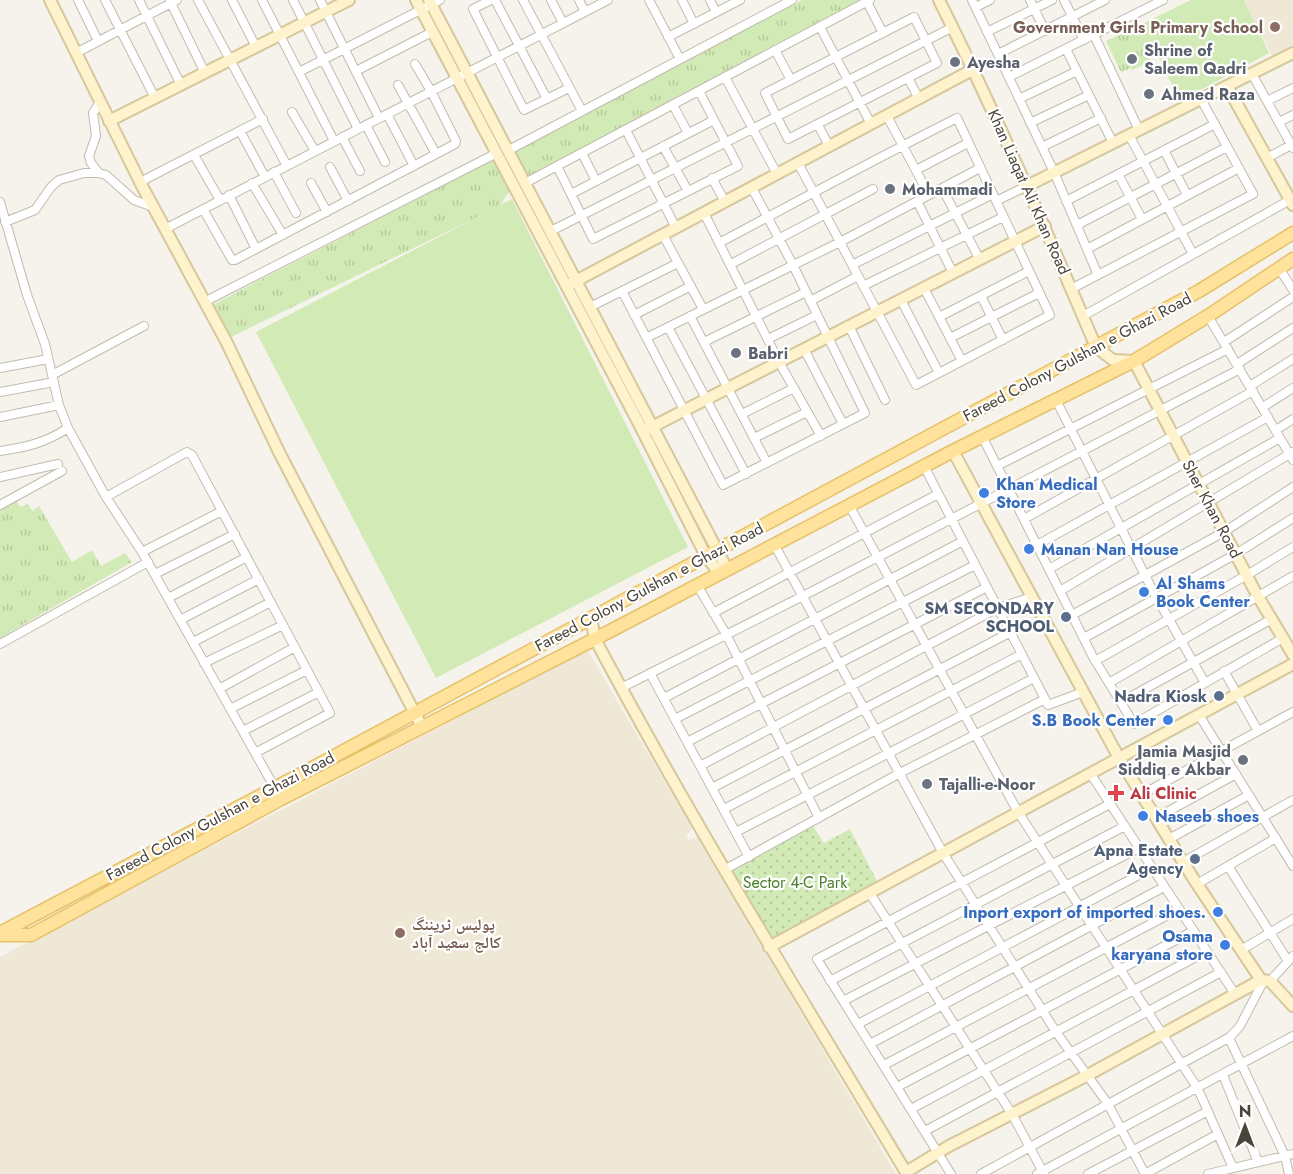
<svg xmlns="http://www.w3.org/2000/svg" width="1293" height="1174" viewBox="0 0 1293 1174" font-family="Jost,'Noto Naskh Arabic',sans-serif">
	<defs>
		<pattern id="grass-tufts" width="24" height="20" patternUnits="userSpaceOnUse" patternTransform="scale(1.5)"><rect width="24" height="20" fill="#d2eab5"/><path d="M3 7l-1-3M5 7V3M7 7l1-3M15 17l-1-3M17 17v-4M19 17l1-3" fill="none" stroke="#b6ca9c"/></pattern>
		<pattern id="garden-dots" width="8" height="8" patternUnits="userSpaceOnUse" patternTransform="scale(1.5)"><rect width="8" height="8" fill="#d2eab5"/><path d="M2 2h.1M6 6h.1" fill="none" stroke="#b6ca9c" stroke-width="1.8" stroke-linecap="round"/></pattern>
	</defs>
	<rect width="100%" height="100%" fill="#f6f3ec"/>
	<path fill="#efe8d6" d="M1244,0H1293V53L1275,62Z
		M587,650L692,828L686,836L688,840L697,837L896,1174H0V957Z"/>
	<path fill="url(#grass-tufts)" d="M802,0H867L556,165L507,194L500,206L231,337L212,305Z
		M1142,24L1155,50L1148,54L1151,62L1132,70L1131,68L1121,72L1106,41Z
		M16,500L20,507L28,504L32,511L39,506L72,562L92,550L101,566L125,553L132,562L0,638V510Z"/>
	<path fill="#d2eab5" d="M1191,0H1244L1269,53L1180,101L1142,24Z
		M512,199L688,547L436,678L256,332Z"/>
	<path fill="url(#garden-dots)" d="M811,823L824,843L850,829L880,887L769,947L724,871Z"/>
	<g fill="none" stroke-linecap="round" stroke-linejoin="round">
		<g stroke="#c2bbae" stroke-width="10">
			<path id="street" d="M78,0L98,41
				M105,0L155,98
				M139,0L181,85
				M198,0L287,166
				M232,0L256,47
				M262,0L334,141
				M293,0L358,129
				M320,0L379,118
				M491,0L473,9L524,110L569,88
				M495,0L547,99
				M523,0L582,111
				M551,0L563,23
				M579,0L585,12
				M649,0L680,59
				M682,0L694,24
				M710,0L716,12
				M972,0L1054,172L1098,275
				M1030,0L1045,31
				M1064,0L1084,40
				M170,1L205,73
				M867,2L883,33
				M976,7L990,0
				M914,17L937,63L788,139L765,93Z
				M820,27L871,124
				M987,32L1052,0
				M1094,35L1139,130
				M668,37L740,0
				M1066,49L1113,143
				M775,50L791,80
				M76,53L177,0
				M998,54L1105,0
				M356,71L432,32
				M299,72L440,0
				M1252,74L1293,148
				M725,77L777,174
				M1009,77L1163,0
				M908,78L919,99
				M398,85L436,154
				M1019,99L1077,71
				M1267,101L1293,88
				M673,105L688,133
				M292,112L315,151
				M387,114L414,166
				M887,116L929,195
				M1279,122L1293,115
				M1030,123L1089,95
				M366,125L385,162
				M818,125L829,146
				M626,130L676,228
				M240,131L265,177
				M1129,135L1193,254
				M342,137L360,171
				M663,146L688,191
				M1042,147L1101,118
				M509,150L792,0
				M1164,150L1187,195
				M582,153L596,181
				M194,155L220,200
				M1267,158L1293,144
				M557,166L593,239L738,166L699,91
				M330,167L348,201
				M916,170L968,143
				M274,172L296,213
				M99,173L91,163L89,156L96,136L93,113L100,102
				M1118,174L1142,219
				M712,178L725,202
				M140,182L263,119
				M252,183L283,235
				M311,183L327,212
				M525,183L870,0
				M942,188L980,260
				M571,194L714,120
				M229,195L256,249
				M917,201L953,273
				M996,201L1027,186
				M1066,201L1215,124
				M0,202L27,295L45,344L59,405L68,428L106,497L142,552L281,799
				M203,209L232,260H235L455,144L456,141L431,91L415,64
				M704,213L779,362L821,436
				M5,222L35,210L51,187L59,180L84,173H99L106,175L134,200L153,207
				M1077,225L1227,147
				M165,229L608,0
				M551,231L953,27
				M663,235L703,309
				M719,243C798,201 877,158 957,118L1050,315L916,385C877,311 837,237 798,163
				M1087,249L1239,168
				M731,264L873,189
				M852,265L993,194
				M1279,268L1293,290
				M863,286L1003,217
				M924,288L962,361
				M1071,289L1253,194L1201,99
				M622,291L723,485L865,413L793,265L752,188
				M981,296L1003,340
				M901,300L939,373
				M810,301L858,276
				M204,302L497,153
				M590,307L678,263
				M634,315L691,286
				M690,316L767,463
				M1083,316L1290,200
				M1208,316L1293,460
				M939,317L1029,271
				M849,326L885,400
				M668,327L746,474
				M646,338L840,242L980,168
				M950,338L1039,293
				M768,339L817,315
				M704,342L806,292
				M1224,342L1293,297
				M804,349L843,424
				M1237,364L1293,328
				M0,368L48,359
				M52,375L144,326
				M1250,386L1293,359
				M0,392L54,382
				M1056,400L1153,591L1205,683
				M1263,407L1293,388
				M742,414L794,388
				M0,417L59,405
				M1276,430L1293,419
				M982,436L1093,657L1134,724L1283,638
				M754,438L807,412
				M0,451C27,447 45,443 68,428
				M924,466L1045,699
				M997,466L1228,349
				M0,477L58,464
				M106,497L187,452L192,455L330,713L255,753
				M0,505L62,471
				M849,505L1018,812L1198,1089L1233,1168
				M1024,519L1253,391
				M774,544L943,853L1056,1032L1108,1104L1145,1174L1218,1134
				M1037,545L1268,417
				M142,552L222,511
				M1049,569L1280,438
				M155,574L235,534
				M697,585L726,634L819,818
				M1060,591L1293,452
				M168,598L247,557
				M713,613L938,494
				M1072,615L1224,532L1293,487
				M180,620L259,579
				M1084,638L1236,554L1293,518
				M193,642L271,602
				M0,644L148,562
				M1095,661L1247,575L1293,547
				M204,663L283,625
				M1224,671L1258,731
				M650,673L749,857
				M1109,683L1293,576
				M621,688L803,596L1240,369
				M219,689L295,647
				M664,698L963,541
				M1121,702L1272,619
				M230,709L307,670
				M1199,715L1293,866
				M675,719L975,565
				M243,731L319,692
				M687,742L987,587
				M700,766L998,608L1032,597
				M1090,773L1235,994
				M712,788L1011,632
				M1141,795L1293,712
				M724,809L1022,654
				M1156,818L1236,774
				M736,832L1034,678
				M1169,839L1249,795
				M1183,862L1293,800
				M1228,866L1288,961
				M724,870L900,773L1045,699L1048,705L1083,692
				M1197,884L1276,838
				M869,892L1012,1114L1044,1174
				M1241,950L1293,919
				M830,981L1125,826
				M1270,981L1293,956
				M843,1001L1139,848
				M858,1024L1152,868
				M1229,1038L1285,1156L1289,1174
				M870,1044L1164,887
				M884,1065L1179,909
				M1223,1075L1258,1162
				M897,1087L1193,931
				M911,1109L1207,951
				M925,1131L1221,972
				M951,1174L817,959L1110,804
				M981,1174L1230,1037L1240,1026L1264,980
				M1037,1174L1293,1036
				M1088,1174L1208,1111
				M1208,1174L1293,1154"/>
		</g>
		<g stroke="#d6c79b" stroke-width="14">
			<path id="secondary" d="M50,0L142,186L227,343L279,452L422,727
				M416,0L637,420L706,556L719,573
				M429,0L727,569
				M939,0C996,114 1046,230 1096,347L1113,360L1134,361L1256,593L1293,655
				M1227,86L1293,205
				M109,121L349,0
				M1027,186L1293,53
				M572,283L974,69
				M648,429L1045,226
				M953,451L1119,758L1193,878L1261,980L1270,981L1293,1006
				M591,618L595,639C692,822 801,997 907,1174
				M769,947L1293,664
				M906,1172L949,1146L1086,1076L1261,980"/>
		</g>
		<g stroke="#e6c16a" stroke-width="15">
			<path id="primary" d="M0,933L275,788L1199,291L1293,233
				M0,935H31L281,799L595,639L953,451L1134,361L1208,316L1293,259"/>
		</g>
		<use href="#street" stroke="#fff" stroke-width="8"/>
		<use href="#secondary" stroke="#fff3cd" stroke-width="10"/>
		<use href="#primary" stroke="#ffe39c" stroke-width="12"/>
	</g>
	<g fill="#8d6e63" stroke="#fff" stroke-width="2">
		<circle cx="1275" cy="27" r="6"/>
		<circle cx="400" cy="933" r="6"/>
	</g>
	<g fill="#6b7280" stroke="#fff" stroke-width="2">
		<circle cx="1132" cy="59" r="6"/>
		<circle cx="955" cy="62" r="6"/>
		<circle cx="1149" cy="94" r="6"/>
		<circle cx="890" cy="189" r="6"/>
		<circle cx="736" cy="353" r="6"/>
		<circle cx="1243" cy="760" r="6"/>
		<circle cx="927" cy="784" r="6"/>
	</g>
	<g fill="#3f7fe0" stroke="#fff" stroke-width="2">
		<circle cx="984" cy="493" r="6"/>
		<circle cx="1029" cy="549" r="6"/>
		<circle cx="1144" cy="592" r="6"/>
		<circle cx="1168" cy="720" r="6"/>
		<circle cx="1143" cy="816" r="6"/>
		<circle cx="1218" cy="912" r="6"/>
		<circle cx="1225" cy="945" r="6"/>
	</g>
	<g fill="#5c6f8a" stroke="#fff" stroke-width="2">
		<circle cx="1066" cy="617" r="6"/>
		<circle cx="1219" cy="696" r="6"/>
		<circle cx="1195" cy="859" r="6"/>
	</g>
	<path fill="#e0444e" stroke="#fff" stroke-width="2" d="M1113 784h6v6h6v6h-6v6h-6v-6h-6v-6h6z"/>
	<g text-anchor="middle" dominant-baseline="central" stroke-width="4.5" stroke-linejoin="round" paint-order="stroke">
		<g font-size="16" font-weight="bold" fill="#785e54" stroke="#fff" text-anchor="end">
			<text x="1263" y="27">Government Girls Primary School</text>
			<text x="412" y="924" text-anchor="start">پولیس ٹریننگ<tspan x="412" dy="18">کالج سعید آباد</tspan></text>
		</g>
		<g font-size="16" font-weight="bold" fill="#5b616d" stroke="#fff" text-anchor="start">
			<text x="1144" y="50">Shrine of<tspan x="1144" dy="18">Saleem Qadri</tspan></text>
			<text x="967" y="62">Ayesha</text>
			<text x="1161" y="94">Ahmed Raza</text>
			<text x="902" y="189">Mohammadi</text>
			<text x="748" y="353">Babri</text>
			<text x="1231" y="751" text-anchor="end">Jamia Masjid<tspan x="1231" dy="18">Siddiq e Akbar</tspan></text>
			<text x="939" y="784">Tajalli-e-Noor</text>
		</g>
		<g font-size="16" fill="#4b4439" stroke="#fff">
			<text transform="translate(1029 192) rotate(66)">Khan Liaqat Ali Khan Road</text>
			<text transform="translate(1077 357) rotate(-28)">Fareed Colony Gulshan e Ghazi Road</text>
			<text transform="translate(1212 509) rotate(62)">Sher Khan Road</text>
			<text transform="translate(649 587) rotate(-28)">Fareed Colony Gulshan e Ghazi Road</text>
			<text transform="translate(220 816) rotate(-28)">Fareed Colony Gulshan e Ghazi Road</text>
		</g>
		<g font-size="16" font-weight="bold" fill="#366cbe" stroke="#fff" text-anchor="start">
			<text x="996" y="484">Khan Medical<tspan x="996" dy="18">Store</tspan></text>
			<text x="1041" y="549">Manan Nan House</text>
			<text x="1156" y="583">Al Shams<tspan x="1156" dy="18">Book Center</tspan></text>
			<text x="1156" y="720" text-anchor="end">S.B Book Center</text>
			<text x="1155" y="816">Naseeb shoes</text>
			<text x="1206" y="912" text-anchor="end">Inport export of imported shoes.</text>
			<text x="1213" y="936" text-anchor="end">Osama<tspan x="1213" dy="18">karyana store</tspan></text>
		</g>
		<g font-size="16" font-weight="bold" fill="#4e5e75" stroke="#fff" text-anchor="end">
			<text x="1054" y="608">SM SECONDARY<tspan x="1054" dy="18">SCHOOL</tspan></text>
			<text x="1207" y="696">Nadra Kiosk</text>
			<text x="1183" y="850">Apna Estate<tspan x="1183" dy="18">Agency</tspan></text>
		</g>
		<g font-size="16" font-weight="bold" fill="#be3a42" stroke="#fff" text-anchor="start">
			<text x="1130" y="793">Ali Clinic</text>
		</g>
		<g font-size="16" fill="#4a7f2a" stroke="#fff">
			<text x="795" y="882">Sector 4-C Park</text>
		</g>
	</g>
	<g transform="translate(1245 1126)" stroke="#ffffff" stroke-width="4.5" paint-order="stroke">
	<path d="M0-4.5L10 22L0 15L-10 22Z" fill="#4b4439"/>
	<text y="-9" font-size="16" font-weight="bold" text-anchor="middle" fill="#4b4439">N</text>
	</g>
</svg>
